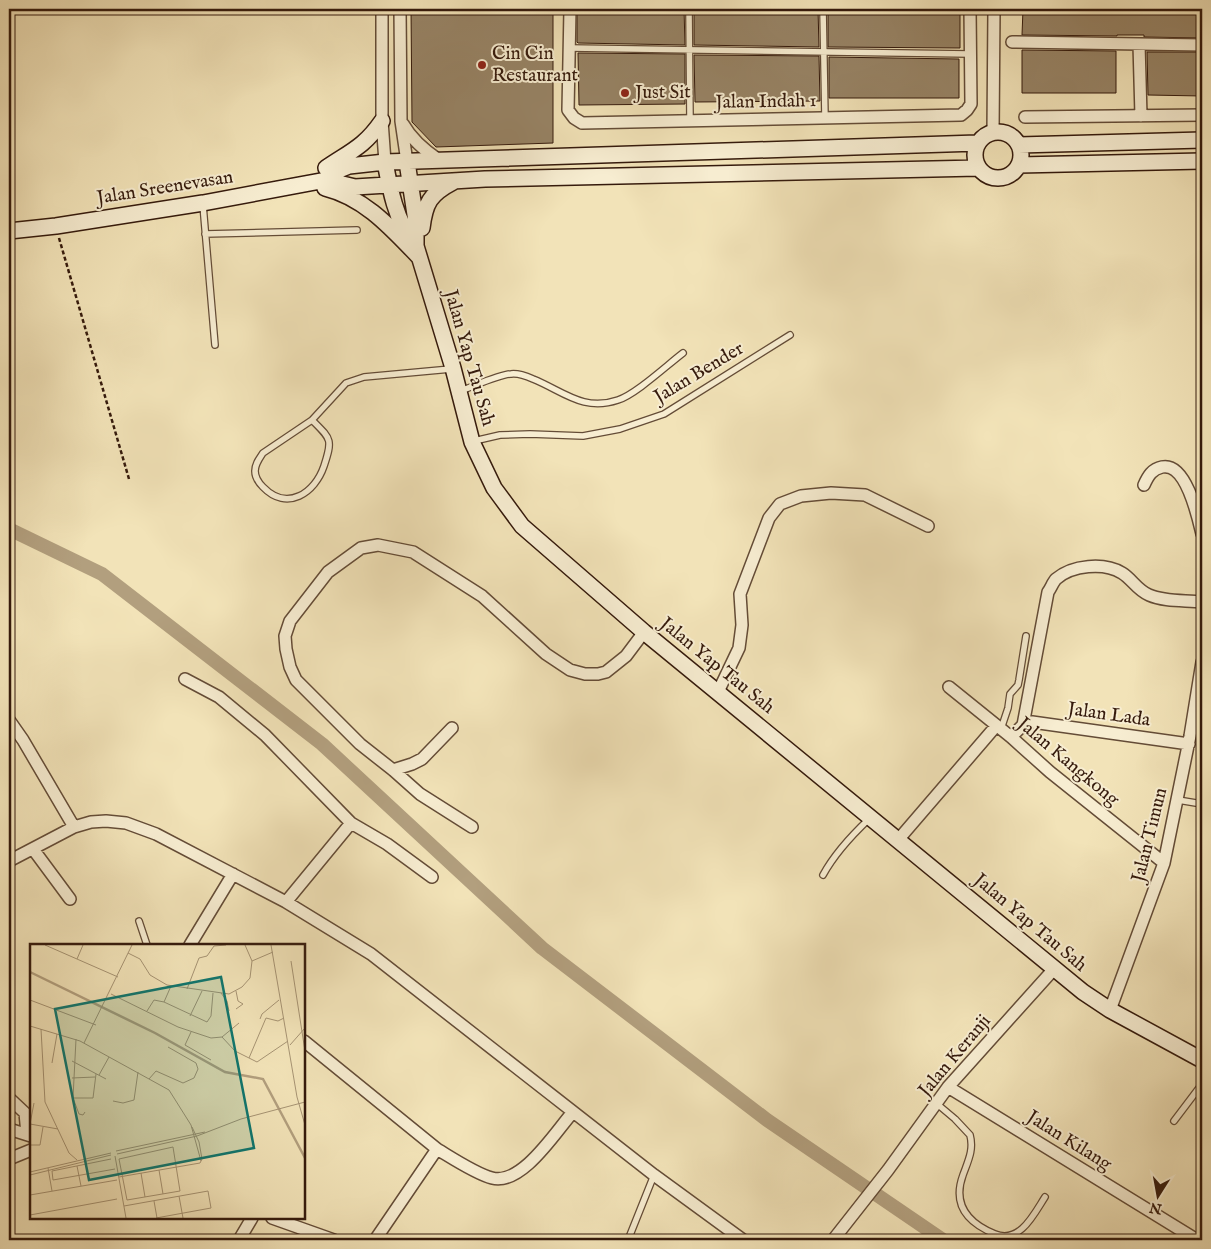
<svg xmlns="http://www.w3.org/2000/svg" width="1211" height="1249" viewBox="0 0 1211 1249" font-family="'IM FELL English',serif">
	<rect width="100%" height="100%" fill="#f2e3b8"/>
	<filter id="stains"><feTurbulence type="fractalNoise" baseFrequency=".004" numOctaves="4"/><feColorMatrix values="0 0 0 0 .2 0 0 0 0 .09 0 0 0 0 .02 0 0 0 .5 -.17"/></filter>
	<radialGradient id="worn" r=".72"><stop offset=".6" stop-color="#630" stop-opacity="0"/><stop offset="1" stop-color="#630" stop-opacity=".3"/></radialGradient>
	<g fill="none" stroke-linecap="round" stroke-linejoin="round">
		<path stroke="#b29f7e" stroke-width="14" d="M9,529L102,574L322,744L542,948L767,1120L943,1240"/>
	</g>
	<path fill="#978365" stroke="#351a0c" d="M411,9H553V143L436,147L412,122Z
		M577,9H684L685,45L578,43L577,42Z
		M694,9H818L819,47L694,45Z
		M828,9H960V48L828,47Z
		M1023,9H1202V38L1144,37V35H1117V36L1022,35Z
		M1022,50L1116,51V93H1022Z
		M1147,52H1202V96L1148,95Z
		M578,53L685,54V104L579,105Z
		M694,55L819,56L820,101L695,102Z
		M829,57L959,59V98H829Z"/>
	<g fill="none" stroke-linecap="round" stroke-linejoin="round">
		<g stroke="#644c37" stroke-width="8">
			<path id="lane" d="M689,9L690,121
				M823,9L825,118
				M570,48L970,54
				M203,205L215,345
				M205,234L357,230
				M460,391C472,387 500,374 511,374C518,373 526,376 533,379C563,391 583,412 618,400C636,394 666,366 683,353
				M312,420C331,439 333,439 324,466C315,493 287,512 263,487C259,483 255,477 255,471C255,464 259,459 263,453L312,420L346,383L364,377L451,369
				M474,441L500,435L530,434L583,436L620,429L664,414L790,335
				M1001,729L1008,708L1010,694L1018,685L1019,680L1026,636
				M1178,800L1202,804
				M823,875C835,853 851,836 869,819
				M139,921L147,945
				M936,1103L955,1119L970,1135C974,1150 968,1161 963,1175C952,1205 968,1223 995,1234C1020,1244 1034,1214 1045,1197
				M1174,1121L1202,1084
				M628,1240L654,1175"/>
		</g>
		<g stroke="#644c37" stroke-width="14">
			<path id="street" d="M382,9V121L385,162
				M400,9L401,121L407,162
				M570,9L568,110L574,118L582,123L961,115L967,110L971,104L970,9
				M1012,42L1202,45
				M1139,44L1141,116
				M1025,117L1202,115
				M403,124C412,140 424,150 439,160
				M993,132L994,9
				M1144,485C1148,476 1152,469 1162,467C1186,462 1198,517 1202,534
				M185,679L219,697L265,735L351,823L286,902
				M949,687L1011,737L1050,772L1164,863
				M718,692L739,648L742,625L740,594L769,518L780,504L801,496L831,493L865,495L928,526
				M9,720L23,740L74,827L91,822L106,821L126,823L156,834L286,902L371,954L654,1175L743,1240
				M1025,721L1189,744
				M1011,737L1023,725L1048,592C1051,588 1053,582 1056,579C1072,565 1104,562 1122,573C1132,579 1137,590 1149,595C1165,602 1185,600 1202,602
				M393,770L412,764L422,759L452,728
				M351,823L387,844L432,877
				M472,827L420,794L393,770L360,744L296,680L290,667L286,649L285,636L290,621L328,572L361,548L378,545L413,552L482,596L546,654L570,670L585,674H598L606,672L626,656L644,632
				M898,840L996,726
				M33,849L70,899
				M9,861L74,827
				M190,945L233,874
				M1110,1010L1164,863L1190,736L1202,662
				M304,1041L437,1149L375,1240
				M948,1087L1197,1240
				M9,1098L25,1113L27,1134
				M9,1129L31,1136
				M437,1149C452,1158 476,1174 492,1178C522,1186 556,1131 573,1112
				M9,1159L31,1150
				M272,1218L334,1240
				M239,1240L252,1218
				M833,1240L888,1170L948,1087L1054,969"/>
		</g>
		<g stroke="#351a0c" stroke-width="18">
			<path id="secondary" d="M975 155a23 23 0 1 1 46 0a23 23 0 1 1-46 0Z
				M1019,145L1202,140
				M385,162C390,189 396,221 413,242
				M407,162L416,221V246L453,368L472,442L494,488L522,526L644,632L1083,992L1110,1010L1202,1060
				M1019,165L1202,161
				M326,168C351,151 364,147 382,121
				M326,180L339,170L349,166L385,162L977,143
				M325,188C365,198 391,228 419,257
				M422,228C425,203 430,194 453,182
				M9,231L56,226L203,203L326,180L355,187L485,179L978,168"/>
		</g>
		<path stroke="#351a0c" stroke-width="2.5" stroke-dasharray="4 2.5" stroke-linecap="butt" d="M59,238L129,479"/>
		<use href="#lane" stroke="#f7edd1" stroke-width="5.5"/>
		<use href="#street" stroke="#f7edd1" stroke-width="11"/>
		<use href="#secondary" stroke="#f7edd1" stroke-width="15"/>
	</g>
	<g fill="#8f2418" stroke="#f7edd1" stroke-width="2">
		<circle cx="482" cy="65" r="5"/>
		<circle cx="625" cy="93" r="5"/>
	</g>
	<g text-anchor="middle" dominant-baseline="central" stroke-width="4" stroke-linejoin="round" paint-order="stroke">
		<g font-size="19" fill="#351a0c" stroke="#f7edd1" text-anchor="start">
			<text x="492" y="54">Cin Cin<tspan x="492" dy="22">Restaurant</tspan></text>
			<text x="635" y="93">Just Sit</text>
		</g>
		<g font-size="19" fill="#351a0c" stroke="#f7edd1">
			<text transform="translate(766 102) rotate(-1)">Jalan Indah 1</text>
			<text transform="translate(165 188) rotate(-9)">Jalan Sreenevasan</text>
			<text transform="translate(469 358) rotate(74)">Jalan Yap Tau Sah</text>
			<text transform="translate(699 373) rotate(-31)">Jalan Bender</text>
			<text transform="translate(717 666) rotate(39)">Jalan Yap Tau Sah</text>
			<text transform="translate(1109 715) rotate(8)">Jalan Lada</text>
			<text transform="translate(1068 762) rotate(40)">Jalan Kangkong</text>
			<text transform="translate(1150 835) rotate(-76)">Jalan Timun</text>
			<text transform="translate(1030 923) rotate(40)">Jalan Yap Tau Sah</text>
			<text transform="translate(955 1056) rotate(-50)">Jalan Keranji</text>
			<text transform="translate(1069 1141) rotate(32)">Jalan Kilang</text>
		</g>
	</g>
	<g transform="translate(30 944)">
		<rect width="275" height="275" fill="#f2e3b8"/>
		<path fill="none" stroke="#b29f7e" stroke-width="2.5" d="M0,28L125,89L195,128L233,135L275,214"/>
		<path fill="none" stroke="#a69373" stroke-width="1" d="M15,1L88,33M241,1L267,153L275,181M98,9L110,15L120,31L137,41L199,50L212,43L220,34L222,17L215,1M47,15L53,1M222,17L243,8M261,17L275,107M141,42L134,58L177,78L181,72L183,49M157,45L169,14L177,12L184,2L196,1M206,47L208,57L213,60L206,65M191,49L197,57L199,67M81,50L148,83L181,94L192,93L205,107L227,118L258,97M0,56L66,81M117,67L124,56L134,58M160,72L172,47M230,75L232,70L249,56M0,82L50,97L139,146L161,181L171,217M11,85L15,158L39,209L47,216M161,88L155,101L181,116M192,93L209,79M46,95L43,154L49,170L53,171L55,168M54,99L102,1M260,101L275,84M219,114L236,74L248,77L254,74M42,117L76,135M22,119L27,90M69,131L79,113M42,134L65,133M119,135L126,127L153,139L164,134L168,125L166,119L138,103M43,154H63L66,130M83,157L93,159L104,156L108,128M0,180L28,185M0,180L4,159M0,201H10L13,183M143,203L150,247L97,256L89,215ZM86,207L175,188M87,210L167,192L211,175L275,158M85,212L96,274M81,215L22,227L23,236L85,225M47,222L51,242M18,224L22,247M129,226L133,250M0,228L81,209M111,229L115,253M0,231L81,211M89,233L170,219L172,215L169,198L162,183M0,251L87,236M149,252L153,274M124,257L127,274M94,262L178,247L181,264L126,274M0,271L87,255"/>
		<path fill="#0f766e" fill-opacity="0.15" stroke="#0f766e" stroke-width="2.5" d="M191,33L224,204L59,236L25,65Z"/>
		<rect width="275" height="275" fill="none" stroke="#351a0c" stroke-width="2.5"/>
	</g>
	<rect width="1211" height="1249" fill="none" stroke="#f2e3b8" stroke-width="30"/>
	<rect x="10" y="10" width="1191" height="1229" fill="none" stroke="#351a0c" stroke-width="2.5"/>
	<rect x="15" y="15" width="1181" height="1219" fill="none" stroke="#351a0c"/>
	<g transform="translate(1158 1196) rotate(191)" stroke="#f7edd1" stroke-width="4" paint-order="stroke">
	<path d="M0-4L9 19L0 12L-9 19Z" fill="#351a0c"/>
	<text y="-8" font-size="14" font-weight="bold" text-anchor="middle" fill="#351a0c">N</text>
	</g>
	<rect width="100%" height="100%" filter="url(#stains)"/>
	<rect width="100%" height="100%" fill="url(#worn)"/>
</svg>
